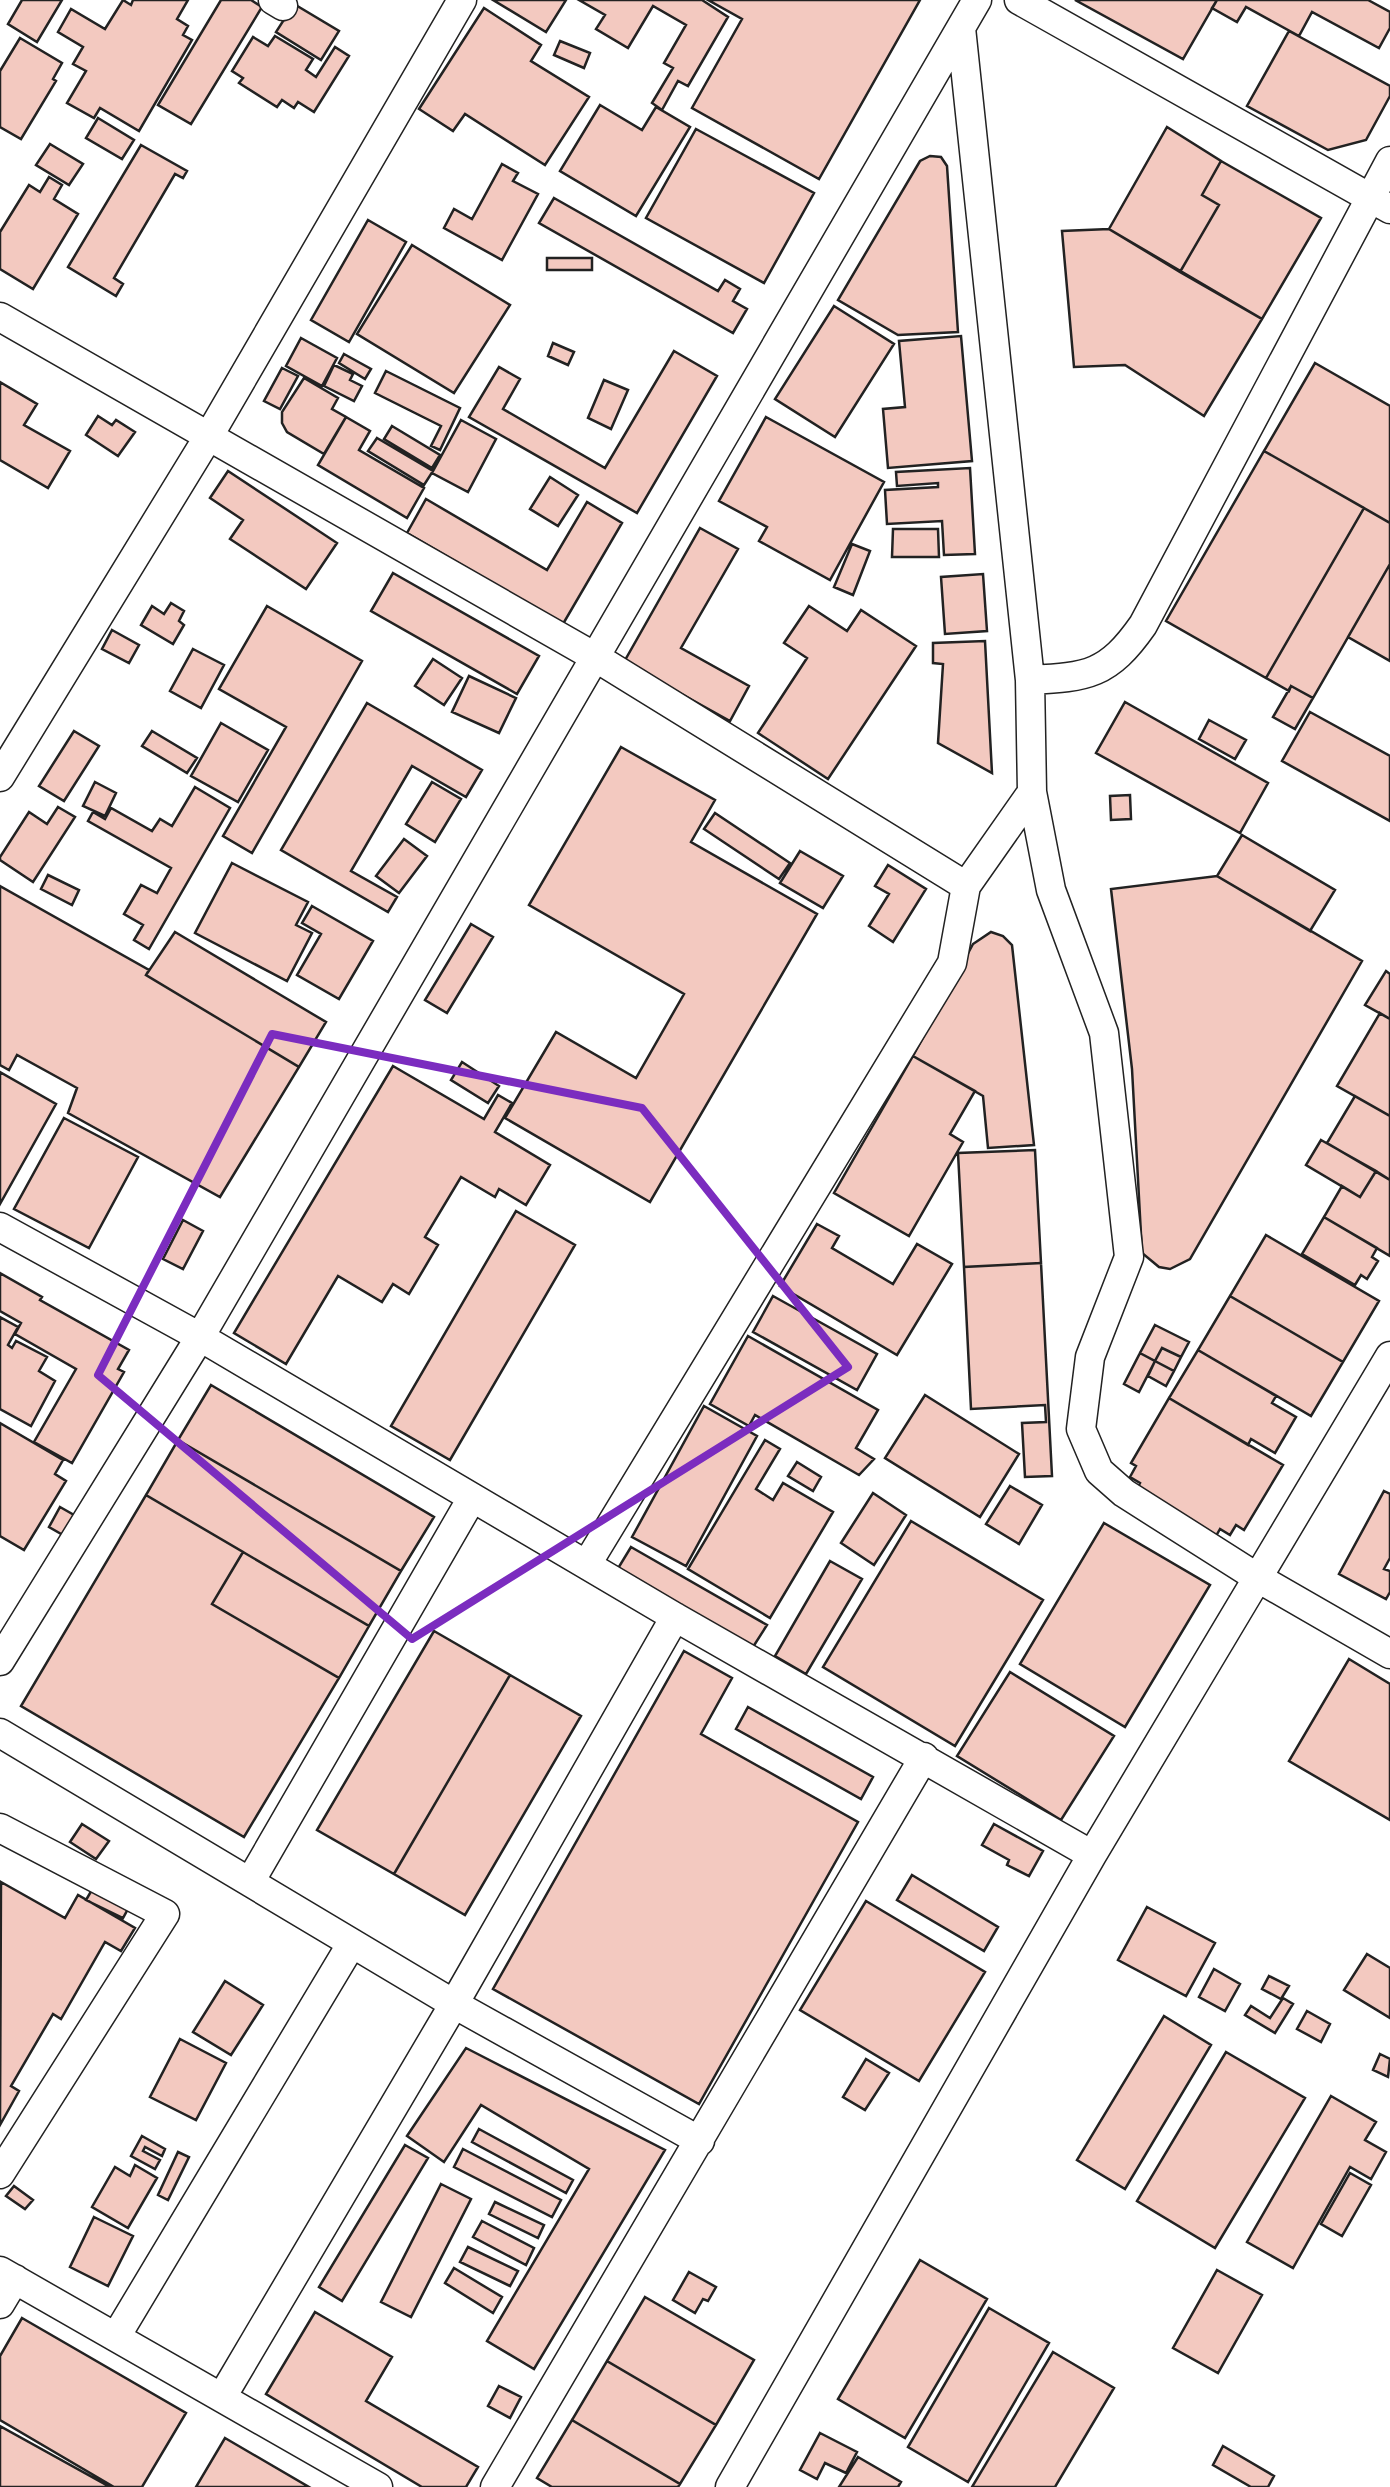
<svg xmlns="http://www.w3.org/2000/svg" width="1390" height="2487" viewBox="0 0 1390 2487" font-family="'Exo 2',sans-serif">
	<rect width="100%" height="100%" fill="#fff"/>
	<path fill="#f3c9c0" stroke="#222" stroke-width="2.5" d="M22,0H62L37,42L8,24Z
		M123,0L131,5L133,0H188L177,19L188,26L183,35L192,40L139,131L100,108L94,118L67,103L86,71L73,64L83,47L58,32L71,9L105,29Z
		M221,0H251L262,7L191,124L158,105Z
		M493,0H566L546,32Z
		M579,0H702L728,17L688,86L678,81L662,110L652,103L673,68L664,63L686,25L653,6L628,48L596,29L605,15Z
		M708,0H920L819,179L692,108L742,19Z
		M1075,0H1217L1183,59Z
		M1217,0H1368L1390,12V28L1379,48L1312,12L1299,36L1246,7L1237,22L1212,8Z
		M294,4L339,31L321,60L276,32Z
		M484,8L541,45L531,61L589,97L545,165L465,114L453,131L419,109Z
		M1289,31L1390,86V96L1366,140L1328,150L1247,106Z
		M275,36L313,59L306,70L316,77L335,47L349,56L314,112L298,102L294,108L282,100L277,107L239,83L243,78L232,71L253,37L268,46Z
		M20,38L62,63L53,79L56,81L21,139L0,127V71Z
		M560,41L590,53L584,68L554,55Z
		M600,105L642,130L656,107L690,127L636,216L560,171Z
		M98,118L134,140L122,159L86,138Z
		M1167,127L1221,161L1202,195L1219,205L1180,272L1109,229Z
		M696,129L814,193L764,283L646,218Z
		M50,144L83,164L69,185L36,165Z
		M141,145L187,171L183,178L175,174L114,278L123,284L116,296L68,267Z
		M930,156L941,157L947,166L958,332L898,335L838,300L920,161Z
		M1221,161L1321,218L1262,319L1180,272L1219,205L1202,195Z
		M502,164L518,173L513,181L538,194L502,260L444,228L454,209L472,219Z
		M49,177L62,185L54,199L78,214L33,289L0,269V232L29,185L40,192Z
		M554,198L718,291L725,280L740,289L733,301L747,309L733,333L539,223Z
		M368,220L406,242L349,342L311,320Z
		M1109,229L1262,319L1204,416L1125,365L1074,367L1062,231Z
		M412,245L510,305L454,393L357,334Z
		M547,258H592V270H547Z
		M834,306L894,344L835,437L775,399Z
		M961,336L972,461L888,468L883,409L905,407L899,341Z
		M301,338L337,358L322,386L286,366Z
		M553,343L574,352L568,365L548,356Z
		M674,351L717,376L637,513L469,417L499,367L520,379L503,409L605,468Z
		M344,354L371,369L365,379L339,363Z
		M1315,363L1390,406V523L1264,451Z
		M334,365L353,374L350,380L362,386L354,401L324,386Z
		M282,368L298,376L280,409L264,401Z
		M386,371L460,408L440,450L431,446L441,426L375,393Z
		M304,378L338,398L332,409L346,417L324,454L287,432L282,423V412Z
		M604,380L628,390L611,429L588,418Z
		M0,382L37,404L24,425L70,451L48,488L0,460Z
		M98,416L112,425L116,420L135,432L118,456L86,435Z
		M346,417L370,431L359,450L424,488L407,518L318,465Z
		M766,417L884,482L830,580L759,541L767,527L719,501Z
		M461,420L496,439L468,492L432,473Z
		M392,426L440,455L432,468L384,439Z
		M377,438L433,471L424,485L368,451Z
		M1264,451L1364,508L1266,678L1166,621Z
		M970,468L975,554L944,555L942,521L887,524L885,490L938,487V483L897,486L896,472Z
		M228,471L337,543L306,589L230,539L243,520L210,498Z
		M550,477L578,495L558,526L530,509Z
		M426,499L547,570L587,502L622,523L563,624L407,533Z
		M1364,508L1390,523V564L1313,698L1291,686L1289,691L1266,678Z
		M700,528L738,549L681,648L749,686L730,721L624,662Z
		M893,529H938L939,557H892Z
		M852,544L870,551L853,595L834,587Z
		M1390,564V661L1348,637Z
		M393,573L539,656L517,694L371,611Z
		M983,574L987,631L945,634L941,577Z
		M171,603L184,611L179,621L184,625L173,644L141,625L152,606L164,614Z
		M267,606L362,661L252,853L223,836L286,727L219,689Z
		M809,606L847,631L861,610L916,646L828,779L758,733L807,658L784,643Z
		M112,630L139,645L129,663L102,649Z
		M985,641L992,773L938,743L943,664L933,663V643Z
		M193,649L224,665L201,708L170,691Z
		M433,659L462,678L444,705L415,686Z
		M469,676L516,698L499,733L452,712Z
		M1291,686L1313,698L1295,729L1273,717Z
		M1125,702L1268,783L1240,833L1096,753Z
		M367,703L482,770L466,797L412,766L351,871L397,897L388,912L281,850Z
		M1310,712L1390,756V821L1282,761Z
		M1209,720L1246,740L1235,759L1199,739Z
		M221,723L268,750L238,802L191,776Z
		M74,731L99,746L64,801L39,786Z
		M152,731L197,758L187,773L142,746Z
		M621,747L715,800L691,842L817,914L650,1202L505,1118L556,1032L636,1078L684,994L529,905Z
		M95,782L116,793L105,816L83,806Z
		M432,782L461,799L435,842L406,824Z
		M195,787L230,808L149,949L134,940L143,925L124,914L141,885L157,893L171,868L88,821L93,812L105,819L111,808L152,831L160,819L172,826Z
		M1130,795L1131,819L1111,820L1110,796Z
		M58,807L75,817L33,882L0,860V857L29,812L47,824Z
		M715,813L790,863L779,879L704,829Z
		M1242,835L1335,890L1310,931L1217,876Z
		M404,839L427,856L399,893L376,876Z
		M800,851L843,876L823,908L780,883Z
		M232,863L308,902L296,925L312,933L287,981L195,933Z
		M888,865L926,889L893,942L869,926L889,894L875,886Z
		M48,875L79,890L72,905L41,889Z
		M1217,876L1362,961L1190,1259L1170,1269L1159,1267L1142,1253L1132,1069L1111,889Z
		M0,886L149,970L146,975L299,1067L220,1197L68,1113L77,1088L17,1055L9,1070L0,1065Z
		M312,906L373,941L339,999L297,975L321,934L302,923Z
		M471,924L493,937L447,1013L425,1000Z
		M175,932L326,1022L299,1067L146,975Z
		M991,932L1003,936L1012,945L1034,1145L988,1148L983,1096L913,1056L973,944Z
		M1386,971L1390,974V1019L1365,1005Z
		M1380,1013L1390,1019V1116L1337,1086Z
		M913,1056L975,1091L950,1134L963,1142L909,1236L834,1193Z
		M462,1062L499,1086L488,1103L451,1080Z
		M393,1066L484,1119L498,1095L512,1103L495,1132L550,1165L526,1205L499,1189L495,1197L461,1177L425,1237L438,1245L409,1294L393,1284L382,1302L338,1276L286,1364L234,1333Z
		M0,1072L56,1104L0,1204Z
		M1355,1096L1390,1116V1180L1327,1143Z
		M64,1118L138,1157L89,1248L14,1209Z
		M1321,1140L1376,1171L1360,1197L1306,1165Z
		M1035,1150L1041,1263L964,1267L958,1153Z
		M1376,1171L1390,1180V1256L1324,1217L1342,1186L1360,1197Z
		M516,1211L575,1245L450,1460L391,1426Z
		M1324,1217L1377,1248L1372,1257L1378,1261L1367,1279L1361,1275L1355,1285L1302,1254Z
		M183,1220L203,1231L183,1269L163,1259Z
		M817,1224L839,1236L832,1248L893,1284L917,1244L952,1264L897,1355L780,1286Z
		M1266,1235L1379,1301L1343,1362L1230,1296Z
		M1041,1263L1052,1476L1025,1477L1022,1423L1046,1422L1045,1405L971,1409L964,1267Z
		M0,1273L42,1297L40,1300L129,1350L118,1369L124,1372L72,1463L34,1442L76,1369L15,1334L21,1323L0,1311Z
		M773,1296L877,1354L857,1390L753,1332Z
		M1230,1296L1343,1362L1311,1416L1198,1350Z
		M0,1317L18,1327L8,1345L12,1348L16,1341L47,1357L39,1371L55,1381L31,1426L0,1409Z
		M1155,1325L1189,1342L1181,1357L1162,1348L1155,1361L1140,1353Z
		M748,1336L878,1410L856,1448L874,1459L859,1475L755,1415L749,1426L710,1404Z
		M1162,1348L1181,1357L1174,1371L1155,1361Z
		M1198,1350L1276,1396L1272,1403L1296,1417L1275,1453L1251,1439L1248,1445L1169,1398Z
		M1140,1353L1155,1361L1139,1392L1124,1384Z
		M1155,1361L1174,1371L1166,1386L1148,1376Z
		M211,1385L434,1517L401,1571L178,1440Z
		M925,1395L1019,1454L980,1517L885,1458Z
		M1169,1398L1283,1465L1244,1530L1236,1525L1230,1535L1220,1529L1216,1536L1137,1489L1140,1483L1130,1477L1136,1466L1131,1463Z
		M704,1406L757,1436L686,1566L632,1537Z
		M0,1423L63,1460L55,1474L66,1481L24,1550L0,1536Z
		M178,1440L401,1571L369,1626L146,1495Z
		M765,1440L780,1449L756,1489L773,1500L783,1483L833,1512L770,1618L688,1569Z
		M797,1462L821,1477L813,1491L788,1476Z
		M1010,1486L1042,1505L1019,1544L986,1524Z
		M1384,1491L1390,1494V1558L1384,1569L1390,1571V1592L1386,1599L1339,1574Z
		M873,1493L906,1515L874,1565L841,1543Z
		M146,1495L243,1552L212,1604L339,1678L244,1837L21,1706Z
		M60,1507L74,1515L63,1535L49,1527Z
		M911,1521L1043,1600L955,1746L823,1667Z
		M1104,1523L1210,1585L1125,1727L1020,1664Z
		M631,1547L767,1625L753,1647L617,1570Z
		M243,1552L369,1626L339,1678L212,1604Z
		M830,1561L862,1579L806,1674L775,1656Z
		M434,1631L510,1675L394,1874L317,1830Z
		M684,1651L732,1678L701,1734L858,1822L699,2104L493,1989Z
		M1349,1659L1390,1684V1820L1289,1761Z
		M1010,1672L1114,1736L1061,1820L957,1756Z
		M510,1675L581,1716L465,1915L394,1874Z
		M748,1707L873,1777L861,1799L736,1729Z
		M82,1824L109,1841L96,1859L70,1842Z
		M994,1824L1043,1851L1029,1876L1007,1865L1009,1860L982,1845Z
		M912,1875L998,1927L984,1951L897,1900Z
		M1,1882L65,1918L78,1895L135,1928L121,1951L105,1942L61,2019L53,2014L11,2086L19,2091L0,2125Z
		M93,1888L129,1907L123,1918L86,1900Z
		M866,1901L985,1972L919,2081L800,2010Z
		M1147,1907L1215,1943L1186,1996L1118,1960Z
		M1367,1954L1390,1968V2018L1344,1990Z
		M1214,1969L1240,1984L1225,2011L1199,1997Z
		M1269,1976L1289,1986L1281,1999L1262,1989Z
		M225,1981L263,2005L231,2055L193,2032Z
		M1283,1998L1293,2004L1275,2033L1245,2015L1251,2006L1270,2018Z
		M1307,2011L1330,2024L1321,2042L1297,2029Z
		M1164,2016L1211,2045L1125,2189L1077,2160Z
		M180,2039L226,2063L196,2120L150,2097Z
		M466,2048L665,2150L534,2369L487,2341L589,2169L481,2105L444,2162L407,2136Z
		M1226,2052L1305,2098L1215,2248L1137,2201Z
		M1380,2054L1390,2059L1388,2077L1373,2070Z
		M866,2059L889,2073L865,2110L843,2097Z
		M1331,2096L1376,2122L1365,2140L1386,2152L1371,2179L1350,2167L1293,2268L1247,2242Z
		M479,2129L573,2180L566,2193L472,2142Z
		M142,2136L165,2149L162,2156L145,2147L143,2151L160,2160L155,2169L131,2156Z
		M405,2145L428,2158L342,2301L319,2287Z
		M463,2149L561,2200L552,2217L454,2167Z
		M178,2152L189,2157L168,2200L158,2195Z
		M135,2165L157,2178L128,2228L92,2207L115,2167L130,2176Z
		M1350,2173L1371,2185L1342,2236L1321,2224Z
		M441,2184L471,2199L411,2317L381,2302Z
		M14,2186L33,2200L25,2209L6,2196Z
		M495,2202L544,2225L538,2238L489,2214Z
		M94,2217L133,2236L108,2286L70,2267Z
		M482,2221L534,2248L526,2265L473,2237Z
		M468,2247L518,2271L510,2286L460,2262Z
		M920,2260L987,2299L905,2438L838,2399Z
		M454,2268L502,2297L493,2313L445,2283Z
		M1217,2270L1262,2295L1218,2373L1173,2348Z
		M689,2272L716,2287L708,2301L703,2299L695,2313L673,2300Z
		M645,2297L754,2360L716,2425L607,2361Z
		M989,2308L1049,2343L968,2482L908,2447Z
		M315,2312L392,2357L366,2401L478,2467L466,2487H422L266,2394Z
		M22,2318L186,2413L142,2487H114L0,2420V2356Z
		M1053,2352L1114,2388L1055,2487H972Z
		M607,2361L716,2425L680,2484L572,2420Z
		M499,2386L521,2397L510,2418L488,2406Z
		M572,2420L680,2484L678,2487H552L537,2478Z
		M0,2426L110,2487H0Z
		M820,2433L857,2452L846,2473L825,2463L817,2479L800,2470Z
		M225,2438L309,2487H196Z
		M1223,2446L1274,2476L1268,2487H1251L1213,2465Z
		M858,2457L901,2482L898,2487H839Z"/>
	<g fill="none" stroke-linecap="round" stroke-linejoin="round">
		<g stroke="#222" stroke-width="31">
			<path id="minor" d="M273,0L283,6
				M1019,0L1390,209
				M961,28L1030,680L1032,792L1051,890L1104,1033L1129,1257L1090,1357L1081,1429L1099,1471L1124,1493L1258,1578L1390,1654
				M0,317L595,657L966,886
				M1030,680C1088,677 1108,675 1143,625L1390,161
				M0,777L210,434L462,0
				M0,1227L200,1337L675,1617L1092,1855
				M587,1564L952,963L966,886L1032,792
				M0,1661L200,1337L977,0
				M0,1733L454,2004L700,2141
				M0,1828L165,1914L0,2174
				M250,1882L472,1498
				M0,2271L378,2487
				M0,2304L15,2279
				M117,2335L352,1943
				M222,2397L454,2004L675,1617
				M495,2487L924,1757
				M730,2487L1092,1855L1390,1356"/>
		</g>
		<use href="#minor" stroke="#fff" stroke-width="28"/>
	</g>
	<path fill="none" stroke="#7b2cbf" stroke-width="8" stroke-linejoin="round" d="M272,1034L642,1108L848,1367L412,1639L98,1375Z"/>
</svg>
